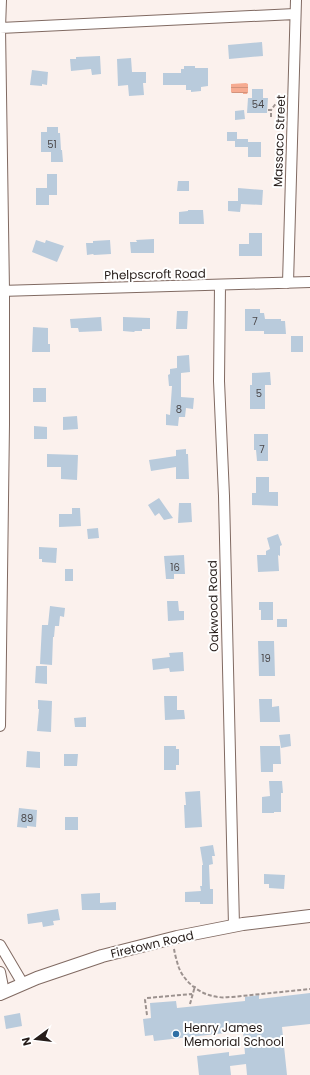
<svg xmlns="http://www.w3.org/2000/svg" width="310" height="1075" viewBox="0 0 310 1075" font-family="Poppins,sans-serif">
	<defs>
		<pattern id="water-rules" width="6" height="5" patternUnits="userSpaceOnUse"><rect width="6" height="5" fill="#f6ab91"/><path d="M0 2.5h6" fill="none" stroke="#d3937c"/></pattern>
	</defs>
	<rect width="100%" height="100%" fill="#fbf1ed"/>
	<path fill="url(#water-rules)" d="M246,83L248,84V92L247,94H243V93H232L231,92V84Z"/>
	<path fill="#b9cbdc" d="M262,42L263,56L229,59L228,45Z
		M100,56L101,74L92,75L91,69L71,71L70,59H76V57Z
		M131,58L132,72H146V83H143L144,95L129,96L128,85L118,86L117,59Z
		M184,66H195V68H208V86L201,87V91L191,92V90H186V85H163V73H181V69H184Z
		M32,70L48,72L47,85L42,84V86L30,85Z
		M252,89H263V98H268L267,113H247L248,98H252Z
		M244,110L245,119L235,120V111Z
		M47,127H58V133H60L61,150H62L63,162H51V152H41V132H47Z
		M227,132H237V139H248V142H261V157H248V147H235V141H227Z
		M47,174H57V195H49V205H36V188H47Z
		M178,181H189V191H177Z
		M238,188L263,190L262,205L241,204L240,212L228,211V201H238Z
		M188,210H203L204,224H179V212L188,211Z
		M249,233H262V256H239V244H249Z
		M154,239V253H131L130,242H137L136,240Z
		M36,240L45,243L46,240L64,246L57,262L32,252Z
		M110,240L111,254L94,255L93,254L87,255L86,243H93V241Z
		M245,309H260V313H264L265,319H281V321H285L286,334H264V331H245Z
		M177,311H188L187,329H176Z
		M101,317L102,331L79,332L78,328H71L70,319Z
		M123,317L150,318V329H142V331H135L134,332L123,331Z
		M33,327L48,328V344H50V352H32Z
		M291,336H303V352H291Z
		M189,355L190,372L181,373V397L194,398L193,409L186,408L185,417H179L178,426L166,425V414L170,415L172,386H169L168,375L170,374V369L177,368V356Z
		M270,372L271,385H265V409H250V385H252V373Z
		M33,388H46V402H33Z
		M77,416L78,429L63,430V417Z
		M34,426L47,427V439H34Z
		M254,434H268V461H257L256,450H254Z
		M186,449V454H188L189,479H176V467L151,471L149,460L176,456V450Z
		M47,454L78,455L77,480L61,479V467H47Z
		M256,477H269V492H278V506L252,505V493H256Z
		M159,498L173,518L164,520L159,513L155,516L148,505Z
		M179,503H191L192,522L178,523Z
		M72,508H80L81,526L59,527V514H72Z
		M98,528L99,538L88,539L87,529Z
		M278,534L282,545L280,546V556L278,555L279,571L258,572L257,555H266V551L270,549L267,538Z
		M39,547L57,548L56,563L42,562V559H39Z
		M184,555L185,574H174V579H166L164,556Z
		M65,569H73V581H65Z
		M167,601H178L179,611H184V620L168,621Z
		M259,602H273V620H261V610H259Z
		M50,606L65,608L64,617L60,616L59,626H55L54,637H53L52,665L40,664L42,625H48Z
		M277,619H287V627H277Z
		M258,641H274L275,676H259Z
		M183,652L184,671L170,672L169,668L153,670L152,659L170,657L169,653Z
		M36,666H47V684L35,683Z
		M164,696H177V710H184L185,719L165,720Z
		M259,699H272V707L279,706L280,722H260Z
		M38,700L52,701L51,732L37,731L39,709H38Z
		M86,717V727H75L74,718Z
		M290,734L291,746L281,748L279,735Z
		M164,746H176V749H179V765H176V770H164Z
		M260,746H280L281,764H273V772H261Z
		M27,751L40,752V768L26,767Z
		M64,754H78L77,766H64Z
		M269,781H282L283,793H281V812H274V813H262V797L270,796Z
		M200,791L202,827L185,828L184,805H186L185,792Z
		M19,808L37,810L36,827L27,826V828L17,827Z
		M65,817H78V830H65Z
		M213,845L215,856H212L213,864L209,865L210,889H213V904H200V902H185V892L201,891L200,886H202V865H203L200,847Z
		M264,874L285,875L284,889L269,888V884H264Z
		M100,893V903L116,902V910H82L81,894Z
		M58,909L60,920L53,921L54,925L43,927L42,922L28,924L27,914Z
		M310,993V1024L282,1027L287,1075H247L246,1064L230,1066L231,1075H199L197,1056L229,1052V1056L245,1054L243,1031L154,1041L153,1035L145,1036L143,1019L151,1018L150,1003L176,1001L177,1008L245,1001V997L259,995V999Z
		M20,1013L22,1026L6,1029L4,1016Z"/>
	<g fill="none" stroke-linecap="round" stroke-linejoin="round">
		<g stroke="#806a62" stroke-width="12">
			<path id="minor" d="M0,28L295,14
				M288,283L296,0
				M220,285L219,381L224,496L234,926
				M0,291L310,282
				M0,726L4,424V291L0,28L1,0
				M0,945L23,984
				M0,972L4,992"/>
		</g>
		<g stroke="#806a62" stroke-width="14">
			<path id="tertiary" d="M0,994L37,978L102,956L177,937L243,924L310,916"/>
		</g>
		<path stroke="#9c928f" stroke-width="2" stroke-dasharray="4 2" stroke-linecap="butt" d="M268,110H271C276,104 275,102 284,101
			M271,117V110
			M174,949C175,955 177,962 179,968C185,983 202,996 219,997C223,998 227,997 232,997L310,989
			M190,1004L195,986
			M147,1015L145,1000L147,998L192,994"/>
		<use href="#minor" stroke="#fff" stroke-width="10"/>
		<use href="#tertiary" stroke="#fff" stroke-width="12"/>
	</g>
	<circle fill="#2e6fa5" stroke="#fff" stroke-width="1.5" cx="176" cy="1034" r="4"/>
	<g text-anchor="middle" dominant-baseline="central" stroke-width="4" stroke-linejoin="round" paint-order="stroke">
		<g font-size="10" fill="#4b484a">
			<text x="258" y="104">54</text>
			<text x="52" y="144">51</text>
			<text x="255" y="321">7</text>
			<text x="259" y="393">5</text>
			<text x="179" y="409">8</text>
			<text x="262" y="449">7</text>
			<text x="175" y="567">16</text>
			<text x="266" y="658">19</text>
			<text x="27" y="818">89</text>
		</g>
		<g font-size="12" fill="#261d1a" stroke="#fff">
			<text transform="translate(279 141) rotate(-88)">Massaco Street</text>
			<text transform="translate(155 274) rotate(-1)">Phelpscroft Road</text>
			<text transform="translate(213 606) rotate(-91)">Oakwood Road</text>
			<text transform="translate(152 944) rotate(-13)">Firetown Road</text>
		</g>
		<g font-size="12" fill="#261d1a" stroke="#fff" text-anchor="start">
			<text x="184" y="1027">Henry James<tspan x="184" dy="14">Memorial School</tspan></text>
		</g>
	</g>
	<g transform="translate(36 1039) rotate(255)" stroke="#ffffff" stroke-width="3" paint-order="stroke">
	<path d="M0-3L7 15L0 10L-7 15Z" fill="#261d1a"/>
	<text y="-6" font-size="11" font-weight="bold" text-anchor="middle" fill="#261d1a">N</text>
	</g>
</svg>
